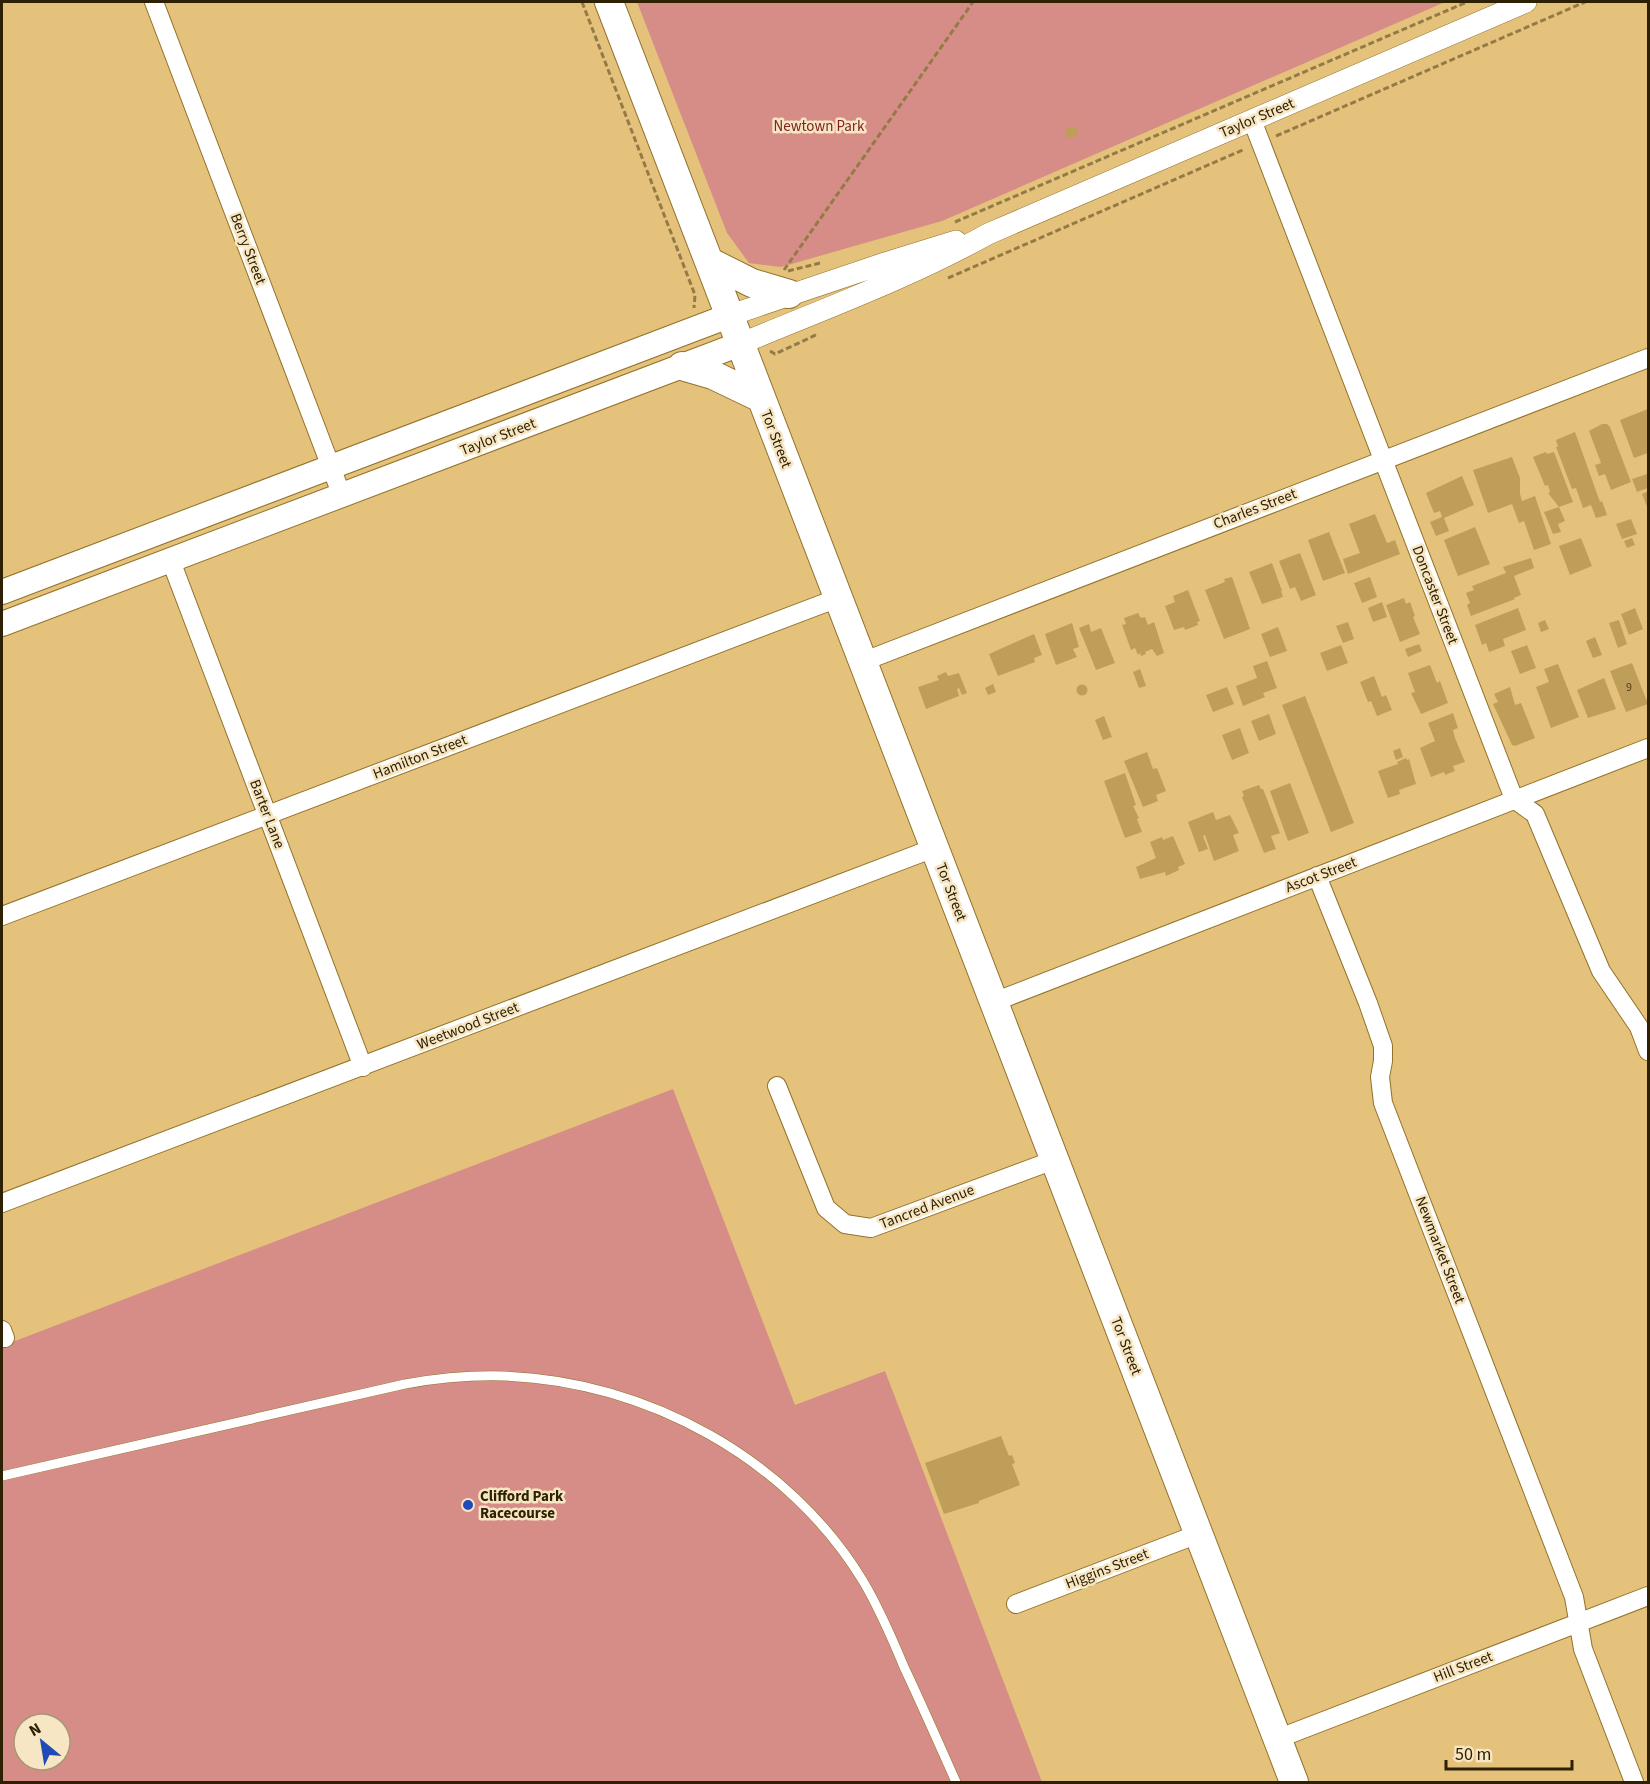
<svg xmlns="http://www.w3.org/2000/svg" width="1650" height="1784" viewBox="0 0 1650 1784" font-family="'Source Sans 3',sans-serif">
	<rect width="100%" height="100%" fill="#e5c27b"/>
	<path fill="#d78d87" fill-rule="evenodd" d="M637,2H1445L942,221L781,267L749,263L727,233Z
		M673,1089L795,1405L885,1371L1042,1782H2V1346ZM24,1724H60V1760H24Z"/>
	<path fill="#bf9e59" d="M1071,126L1077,128L1078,134L1073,138L1066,137L1065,130Z
		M1648,409V453L1634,458L1620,420Z
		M1602,424H1607L1610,427L1631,482L1611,490L1605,474L1599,476L1595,465L1601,463L1589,431Z
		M1575,432L1600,502L1602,501L1607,515L1596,518L1591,505L1583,508L1576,488L1572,489L1556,447H1558L1556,440Z
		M1546,452L1547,454L1554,452L1573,502L1559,507L1565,521L1558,524L1561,532L1553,534L1544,512L1559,507L1548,493L1550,492L1548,485L1545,486L1533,457Z
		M1512,457L1520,478V494L1522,501L1535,496L1551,544L1534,550L1524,521L1519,523L1512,504L1488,513L1473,470Z
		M1647,474L1648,488L1637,492L1632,479Z
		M1462,476L1474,505L1444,518L1449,531L1436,536L1430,522L1442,517L1440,511L1434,513L1426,493Z
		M1648,491V509L1642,494Z
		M1375,514L1387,543L1395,540L1400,554L1348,574L1343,559L1360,553L1349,524Z
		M1631,519L1637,534L1622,539L1616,524Z
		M1475,527L1490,564L1458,576L1444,540Z
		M1329,532L1345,573L1323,581L1308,540Z
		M1581,538L1592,566L1570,575L1559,546Z
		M1632,538L1635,545L1627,548L1624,541Z
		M1300,553L1316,595L1301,601L1295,587L1290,589L1279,561Z
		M1531,558L1534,568L1514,576L1521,595L1514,598L1515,599L1471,616L1467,605L1470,603L1466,593L1474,590L1472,586L1506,573L1503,567Z
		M1272,563L1282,591H1281L1283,597L1262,604L1249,572Z
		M1232,577L1250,629L1224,639L1205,590L1225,582L1224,579Z
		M1370,577L1377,597L1362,603L1354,583Z
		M1188,590L1200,621L1197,622L1198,625L1185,630L1184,627L1174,630L1165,606L1175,602L1173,596Z
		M1404,598L1406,604L1410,602L1415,616L1413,617L1420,634L1400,642L1386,605Z
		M1382,602L1387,617L1373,622L1368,608Z
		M1518,608L1526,630L1503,639L1505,646L1489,652L1486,643L1482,645L1475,625Z
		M1635,608L1643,629L1629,635L1621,614Z
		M1138,613L1141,618L1145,617L1148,625L1154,622L1164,653L1157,656L1152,649L1145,652L1146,654L1141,656L1140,653L1138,655L1135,648L1131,650L1122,625L1126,624L1124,618Z
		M1545,620L1549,629L1541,632L1538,623Z
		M1619,620L1627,644L1618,648L1609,623Z
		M1348,622L1354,639L1343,643L1336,626Z
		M1072,623L1079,647L1073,649L1077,657L1056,665L1045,634Z
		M1089,624L1091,632L1101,628L1115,663L1096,670L1079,628Z
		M1278,627L1287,651L1270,657L1261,634Z
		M1034,634L1042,655L1034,658L1035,662L998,676L989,654Z
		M1595,637L1602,655L1593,658L1586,641Z
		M1419,644L1422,651L1408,657L1405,649Z
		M1341,645L1348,663L1327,671L1320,653Z
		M1527,645L1536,668L1520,674L1511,651Z
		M1267,661L1277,688L1263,693L1265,697L1243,706L1236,686L1257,678L1253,666Z
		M1632,663L1648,704L1626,712L1610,671Z
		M1558,664L1579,717L1551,728L1536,687L1549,682L1544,669Z
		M1430,665L1437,683L1440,681L1448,703L1421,714L1411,693L1415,692L1408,673Z
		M1140,669L1146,686L1139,688L1133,672Z
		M946,672L948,676L959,673L967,693L962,695L959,688L957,689L959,696L926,709L918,687L939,680L937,676Z
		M1374,676L1382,697L1386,695L1392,710L1377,716L1371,701L1368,702L1360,682Z
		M1604,678L1616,709L1588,718L1577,690Z
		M993,684L996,692L988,695L985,688Z
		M1076.5 690a5.5 5.5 0 1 1 11 0a5.5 5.5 0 1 1-11 0Z
		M1227,687L1234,704L1213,712L1206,695Z
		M1510,687L1515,705L1521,703L1535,738L1515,746L1512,745L1493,704L1498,702L1494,694Z
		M1305,696L1354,823L1331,832L1282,705Z
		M1453,713L1458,728L1453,730L1455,738L1465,762L1453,766L1455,771L1445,775L1444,772L1431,777L1420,748L1435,741L1428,723Z
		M1269,714L1276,734L1259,741L1251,721Z
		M1104,716L1112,737L1103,740L1095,720Z
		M1240,728L1249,753L1232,760L1222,735Z
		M1400,748L1403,757L1396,760L1393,751Z
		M1147,752L1153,769L1157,768L1166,791L1156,795L1158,801L1143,807L1124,761Z
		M1406,758L1407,760L1409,759L1416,784L1399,790L1400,794L1388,798L1378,771L1398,764L1397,762Z
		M1125,773L1136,805L1133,806L1139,818L1137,819L1142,832L1125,838L1104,781Z
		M1290,783L1309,833L1288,841L1270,791Z
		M1259,785L1261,789H1263L1280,833L1271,836L1276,849L1264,853L1242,797L1244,796L1242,791Z
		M1213,812L1216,820L1230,815L1239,833L1233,835L1239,851L1214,861L1205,835L1203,836L1208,849L1199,852L1188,822Z
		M1173,836L1185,864L1178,867L1179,870L1166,876L1165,872L1140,879L1136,867L1156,858L1150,842L1162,837L1163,840Z
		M1001,1436L1009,1456L1012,1455L1015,1463L1012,1464L1020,1485L979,1501V1503L944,1514L925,1463Z"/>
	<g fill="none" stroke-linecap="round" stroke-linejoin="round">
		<g stroke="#937229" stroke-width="10">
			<path id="service" d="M2,1476L405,1384C438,1378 470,1375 504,1376C647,1381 789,1459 863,1581C879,1608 892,1638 904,1667C922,1705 939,1744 956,1782"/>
		</g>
		<g stroke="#937229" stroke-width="20">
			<path id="minor" d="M154,2L342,496
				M1252,120L1514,799L1535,814L1601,971L1639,1027L1648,1051
				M171,561L363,1067
				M862,662L1648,358
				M1317,876L1368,1003L1383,1046V1061L1380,1077L1383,1103L1574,1597L1583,1649L1634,1782
				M2,916L838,598
				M994,1002L1648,748
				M777,1086L826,1208L845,1224L871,1228L1054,1160
				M2,1203L934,848
				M2,1330L5,1338
				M1016,1604L1198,1534
				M1277,1739L1648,1596"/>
		</g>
		<g stroke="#937229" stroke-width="22">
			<path id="tertiary" d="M731,315L885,263L956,241
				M740,344C824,309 909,278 988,234L1526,2"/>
		</g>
		<g stroke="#937229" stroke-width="26">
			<path id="secondary" d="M2,592L731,315
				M2,624L740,344"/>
		</g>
		<g stroke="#937229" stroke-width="30">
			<path id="trunk" d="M609,2L1294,1782
				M710,262L752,283L789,294
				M682,366L713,375L761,398"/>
		</g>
		<path stroke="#947b46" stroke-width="3" stroke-dasharray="6 3" stroke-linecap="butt" d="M582,2L695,295L694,308
			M1276,136L1585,2
			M955,222L1467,2
			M784,270L973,2
			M788,271L820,263
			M948,278L1245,149
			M770,351L775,354L818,334"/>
		<use href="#service" stroke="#fff" stroke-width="9"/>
		<use href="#minor" stroke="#fff" stroke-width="18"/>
		<use href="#tertiary" stroke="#fff" stroke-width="21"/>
		<use href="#secondary" stroke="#fff" stroke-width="24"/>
		<use href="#trunk" stroke="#fff" stroke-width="28"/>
	</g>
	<circle fill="#204ab8" stroke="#f7e6c3" stroke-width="2" cx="468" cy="1505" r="6"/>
	<g text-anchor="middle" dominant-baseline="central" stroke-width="5" stroke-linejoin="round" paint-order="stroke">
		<g font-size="12" fill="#524018">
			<text x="1629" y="687">9</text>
		</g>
		<g font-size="15" fill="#2e2002" stroke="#f7e6c3">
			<text transform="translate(1257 118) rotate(-23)">Taylor Street</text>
			<text transform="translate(248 249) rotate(69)">Berry Street</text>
			<text transform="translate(498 437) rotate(-21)">Taylor Street</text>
			<text transform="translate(776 439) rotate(69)">Tor Street</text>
			<text transform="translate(1255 509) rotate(-21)">Charles Street</text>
			<text transform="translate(1435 595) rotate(69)">Doncaster Street</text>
			<text transform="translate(420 757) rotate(-21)">Hamilton Street</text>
			<text transform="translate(267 814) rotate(69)">Barter Lane</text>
			<text transform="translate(1321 875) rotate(-21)">Ascot Street</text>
			<text transform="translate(951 892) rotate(69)">Tor Street</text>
			<text transform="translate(468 1026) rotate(-21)">Weetwood Street</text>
			<text transform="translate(927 1207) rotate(-21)">Tancred Avenue</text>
			<text transform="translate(1440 1250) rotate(69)">Newmarket Street</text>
			<text transform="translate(1126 1346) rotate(69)">Tor Street</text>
			<text transform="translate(1107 1569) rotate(-21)">Higgins Street</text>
			<text transform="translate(1463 1667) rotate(-21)">Hill Street</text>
		</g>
		<g font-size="15" fill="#7f2324" stroke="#f7e6c3">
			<text x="819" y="126">Newtown Park</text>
		</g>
		<g font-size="15" font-weight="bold" fill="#2e2002" stroke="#f7e6c3" text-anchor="start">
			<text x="480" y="1496">Clifford Park<tspan x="480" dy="17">Racecourse</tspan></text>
		</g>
	</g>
	<rect width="1650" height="1784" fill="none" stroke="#2e2002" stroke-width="6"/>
	<g transform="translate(42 1742) rotate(330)"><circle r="28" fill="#f7e6c3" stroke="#a79776" stroke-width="1.5"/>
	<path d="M0-4.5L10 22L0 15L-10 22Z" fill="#204ab8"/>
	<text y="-9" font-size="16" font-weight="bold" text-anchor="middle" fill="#2e2002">N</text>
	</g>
	<path d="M1446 1760v9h126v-9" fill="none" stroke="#2e2002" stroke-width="3"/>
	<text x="1455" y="1760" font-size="18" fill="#2e2002" stroke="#f7e6c3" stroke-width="4.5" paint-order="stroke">50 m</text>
</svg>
